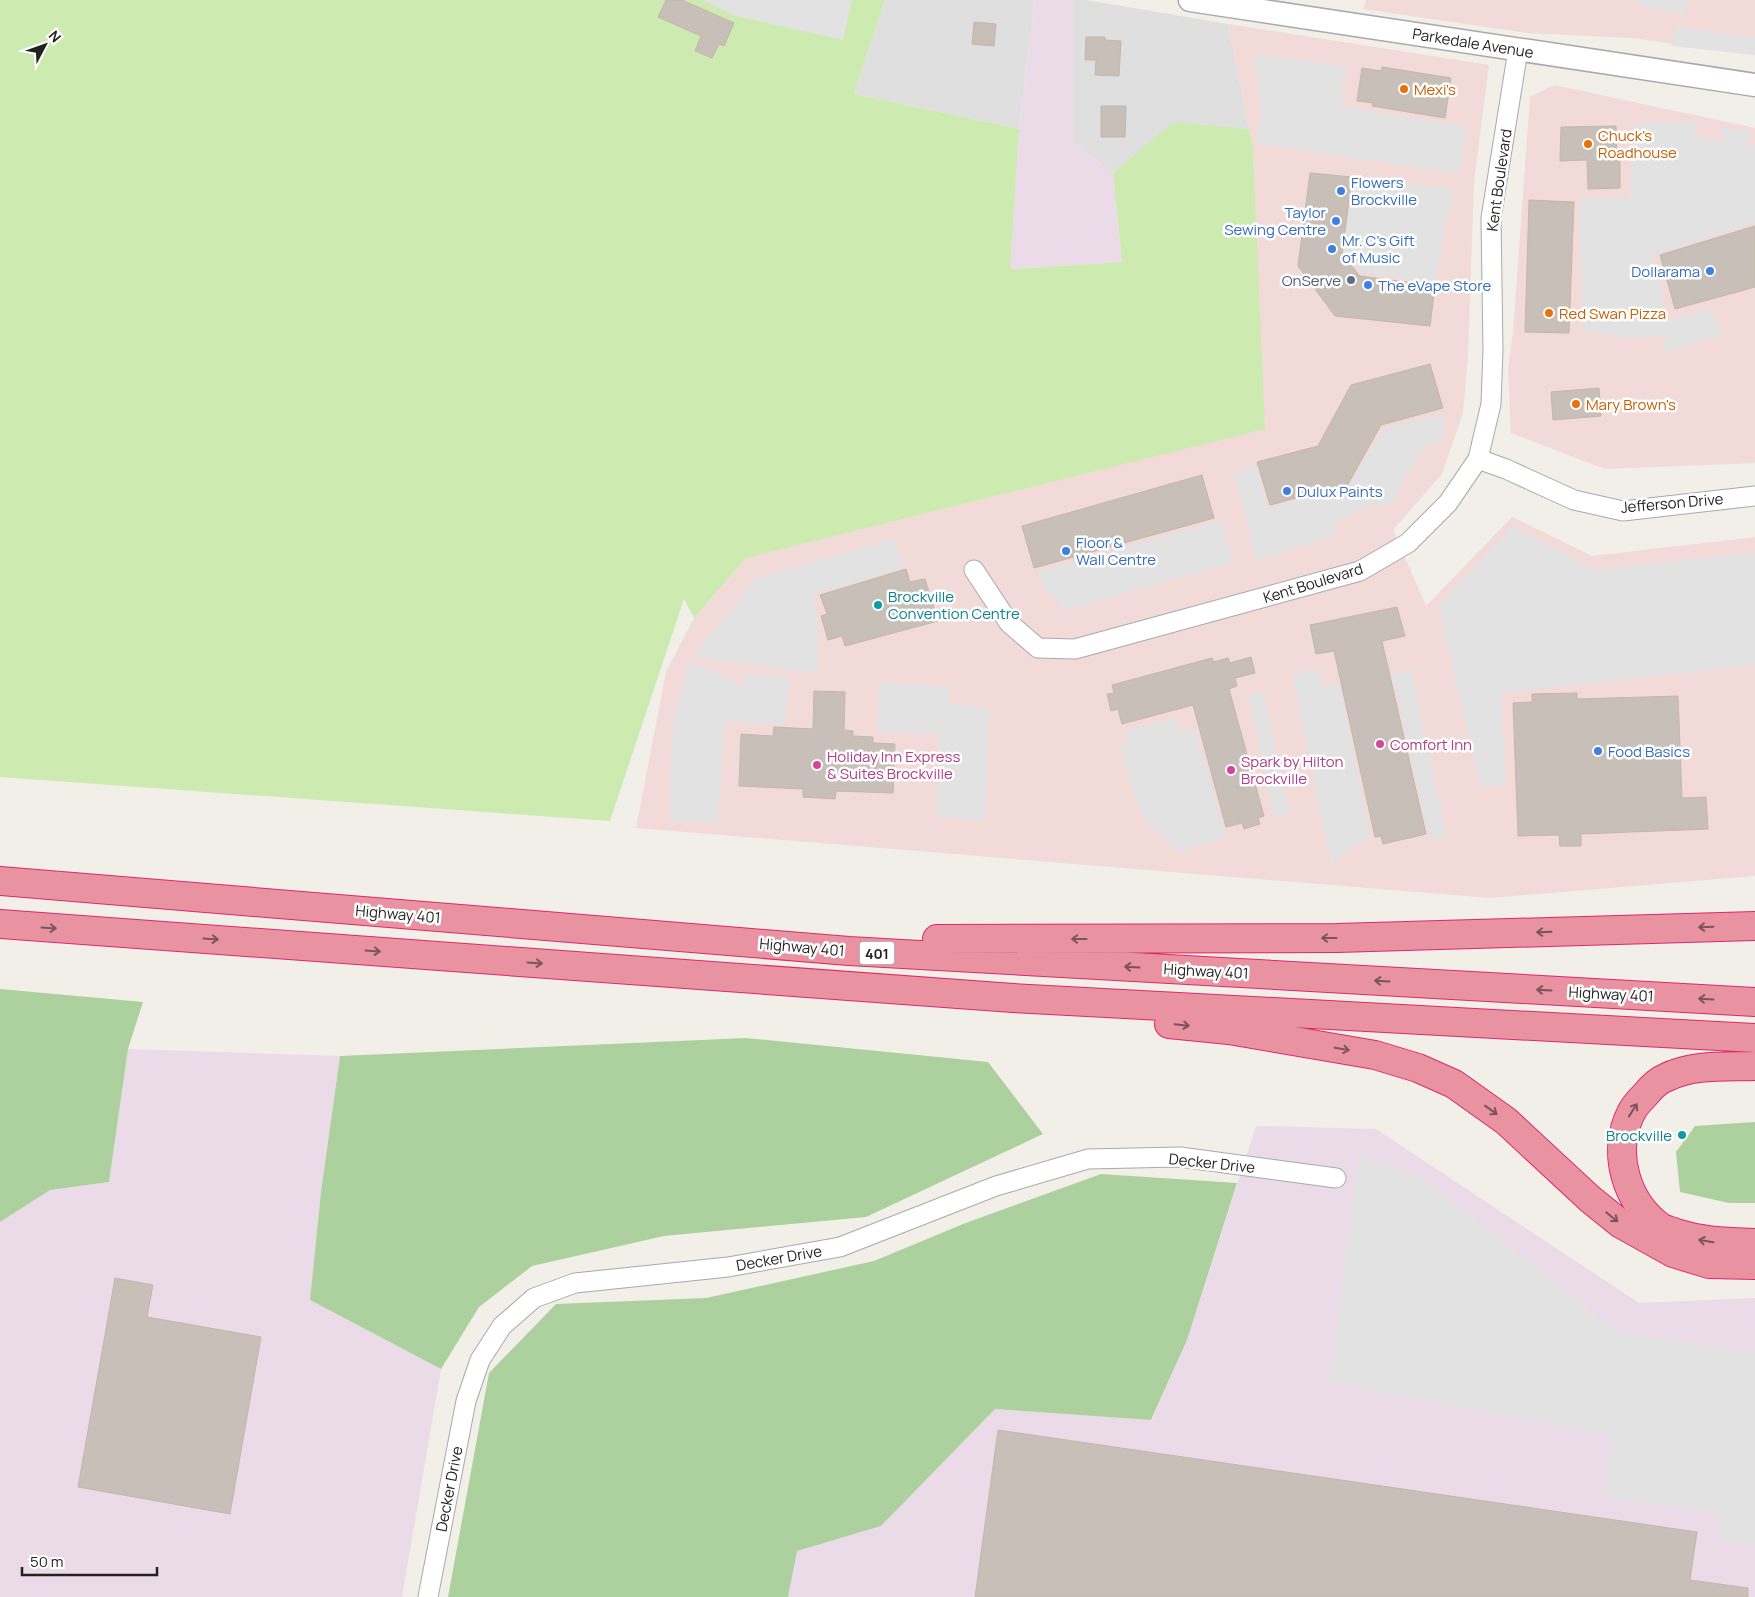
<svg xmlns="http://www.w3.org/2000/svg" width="1755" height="1597" viewBox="0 0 1755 1597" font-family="Manrope,sans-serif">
	<rect width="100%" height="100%" fill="#f2efe9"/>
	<path fill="#e0dfdf" d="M885,0H1035L1019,129L854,94Z
		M1074,0H1086L1228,24L1249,129L1173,123L1113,173L1074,143Z"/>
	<path fill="#f2dad9" d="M1366,0H1755V55L1632,38L1527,33L1363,9Z
		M1228,24L1489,65L1474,182L1468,357L1463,413L1442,474L1393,530L1426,606L1512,517L1592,556L1755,537V876L1490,898L636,828L666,672L694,618L746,558L1264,429L1253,149Z
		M1554,85L1755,128V463L1605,469L1511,433L1508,369L1513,332L1530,97Z"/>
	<path fill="#ebdbe8" d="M1035,0H1074V143L1113,173L1122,262L1009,269L1019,129Z
		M128,1049L340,1056L321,1192L310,1300L441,1369L402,1597H0V1222L50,1190L109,1182Z
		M1256,1126L1376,1129L1639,1303L1755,1298V1597H788L796,1551L881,1526L995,1409L1152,1420L1187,1340Z"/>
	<path fill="#cdebb0" d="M0,0H885L854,94L1019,129L1010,269L1122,262L1113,173L1173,122L1249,129L1253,149L1265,429L746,558L694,618L684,599L610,821L0,777Z"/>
	<path fill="#add19e" d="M0,989L143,1002L128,1049L109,1182L50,1190L0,1222Z
		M746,1038L988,1062L1043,1134L866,1217L664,1236L532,1266L479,1307L441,1369L310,1300L321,1192L340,1056Z
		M1755,1122V1203H1729L1680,1192L1676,1152L1695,1126Z
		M1101,1174L1237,1183L1187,1340L1151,1420L995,1409L881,1526L797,1551L788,1597H448L489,1373L556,1304L706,1298L874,1261L963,1224Z"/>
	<path fill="#e2e2e2" d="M703,0H852L843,40L735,16Z
		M1640,0H1688L1685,14L1639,6Z
		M1675,26L1755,38V55L1672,46Z
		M1254,54L1346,67L1340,106L1466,127L1460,174L1256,143L1262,111Z
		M1698,122L1694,136L1723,141L1722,127L1750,131L1749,147L1755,146V223L1652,255L1668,320L1712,309L1722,335L1664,352V335L1635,338L1583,331L1579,198H1629L1636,123Z
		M1367,178L1455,190L1445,224L1435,282L1360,272L1344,253L1352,189L1365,188Z
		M1442,414L1444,439L1426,445L1388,507L1376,503L1335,522L1336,535L1257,560L1234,472L1256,466L1268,508L1349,486L1384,428Z
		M1221,520L1234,562L1066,610L1041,584L1037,572Z
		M1513,526L1595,570L1755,552V665L1501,693L1506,785L1481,787L1438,606Z
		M893,539L904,568L812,595L819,621L818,673L693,657L756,578Z
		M689,662L730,678L743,688L745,674L789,677L785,725L724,722L718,823L669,821L673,721Z
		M1319,668L1322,686L1339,683L1371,839L1358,843L1331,864L1292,675Z
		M1411,670L1447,838L1430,841L1392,674Z
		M880,682L949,687V703L989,709L985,821L937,817L938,734L877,732Z
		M1263,692L1290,814L1274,816L1249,696Z
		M1176,717L1180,731L1195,728L1226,837L1178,852L1142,817L1120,747L1129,745L1125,731Z
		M1359,1153L1425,1180L1619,1333L1755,1352V1545L1721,1541L1718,1513L1605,1496L1613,1436L1330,1382Z"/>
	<path fill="#c7bfb8" stroke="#c4b6ab" d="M666,0H682L734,23L724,46L719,44L712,58L695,51L701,36L658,17Z
		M974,22L996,24L994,46L972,44Z
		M1086,37H1105V40L1121,41L1119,76L1095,75L1096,60H1085Z
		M1382,67L1451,78L1445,118L1372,106L1373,103L1357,101L1362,68L1381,71Z
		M1101,106H1126L1125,137H1101Z
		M1616,126L1617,160L1620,161V188L1588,189L1587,160L1560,161L1561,127Z
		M1310,173L1352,177L1342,254L1360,276L1435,286L1430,326L1335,316L1298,266Z
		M1529,200L1574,202L1569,333L1525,332Z
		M1755,226V287L1675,309L1660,255Z
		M1430,364L1443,408L1381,425L1348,484L1270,505L1257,462L1318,446L1351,385Z
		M1599,388L1601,416L1553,420L1551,392Z
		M1202,475L1214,518L1034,568L1022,526Z
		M906,569L910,582L925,579L938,621L845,646L842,636L828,640L821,616L827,614L820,595Z
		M1397,607L1405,636L1382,641L1426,834L1383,844L1381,836L1375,837L1334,651L1316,654L1310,625Z
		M1251,657L1255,673L1235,678L1237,686L1229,689L1264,816L1258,818L1260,824L1244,829L1242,823L1226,827L1193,705L1122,724L1118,709L1111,711L1107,694L1114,693L1112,685L1212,658L1214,662L1228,658L1230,663Z
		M814,691L845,692L844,730L853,731V736L873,737V743L895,744L893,793L836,791L835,799L803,797V789L739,786L741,734L773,736L774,727L813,729Z
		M1577,693V699L1678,696L1682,798L1706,797L1708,829L1581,834V846H1560L1559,835L1518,836L1513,703L1532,702V694Z
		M115,1278L153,1285L147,1317L261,1337L230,1514L78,1487Z
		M998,1430L1697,1532L1690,1580L1748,1588V1597H975Z"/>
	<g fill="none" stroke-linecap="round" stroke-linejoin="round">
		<g stroke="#a9a9a9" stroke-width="21">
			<path id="minor" d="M1478,459L1506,469L1574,500L1623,511L1755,496
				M974,570L1009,623L1038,648L1075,649L1360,571L1408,543L1448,503L1478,459L1491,404L1493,350L1491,218L1518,50
				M428,1597L466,1401L480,1360L502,1326L534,1298L575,1283L728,1267L840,1247L996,1186L1088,1159L1180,1157L1336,1178"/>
		</g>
		<g stroke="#a9a9a9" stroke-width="25">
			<path id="tertiary" d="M1190,0L1755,85"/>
		</g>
		<g stroke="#dc2a67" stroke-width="30">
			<path id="motorway" d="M0,881L849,951L1755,1002
				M0,924L1013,998L1755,1038
				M937,939L1337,938L1755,926
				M1169,1024L1229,1030L1375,1055L1418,1068L1454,1084L1506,1121L1590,1199L1621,1224L1673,1253L1709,1264L1755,1265
				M1755,1066C1725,1067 1693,1064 1665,1078C1657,1081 1650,1089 1645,1095C1640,1100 1634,1106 1631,1113C1611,1152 1626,1203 1662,1228C1666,1230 1672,1231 1676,1233C1705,1242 1725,1242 1755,1243"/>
		</g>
		<use href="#minor" stroke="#fff" stroke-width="19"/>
		<use href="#tertiary" stroke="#fff" stroke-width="22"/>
		<use href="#motorway" stroke="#e892a2" stroke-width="28"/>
	</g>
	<defs><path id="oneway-shaft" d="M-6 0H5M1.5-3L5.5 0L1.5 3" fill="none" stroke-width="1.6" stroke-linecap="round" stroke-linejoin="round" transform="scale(1.25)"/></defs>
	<g stroke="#7b545c">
		<use href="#oneway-shaft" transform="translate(1706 927) rotate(178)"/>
		<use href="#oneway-shaft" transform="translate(49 928) rotate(4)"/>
		<use href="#oneway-shaft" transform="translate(1544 932) rotate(178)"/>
		<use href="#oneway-shaft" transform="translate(1329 938) rotate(180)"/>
		<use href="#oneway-shaft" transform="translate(211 939) rotate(4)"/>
		<use href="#oneway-shaft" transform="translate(1079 939) rotate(180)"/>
		<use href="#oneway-shaft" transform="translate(373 951) rotate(4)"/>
		<use href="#oneway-shaft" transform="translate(535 963) rotate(4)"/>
		<use href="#oneway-shaft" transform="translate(1132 967) rotate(-177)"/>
		<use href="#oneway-shaft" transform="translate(1382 981) rotate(-177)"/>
		<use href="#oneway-shaft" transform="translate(1544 990) rotate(-177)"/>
		<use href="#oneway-shaft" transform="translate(1706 999) rotate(-177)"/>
		<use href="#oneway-shaft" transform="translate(1182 1025) rotate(6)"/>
		<use href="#oneway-shaft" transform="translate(1342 1049) rotate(10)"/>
		<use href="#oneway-shaft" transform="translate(1491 1110) rotate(36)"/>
		<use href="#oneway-shaft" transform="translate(1633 1110) rotate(-58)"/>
		<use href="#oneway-shaft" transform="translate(1612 1217) rotate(39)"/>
		<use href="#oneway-shaft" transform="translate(1706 1241) rotate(-171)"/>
	</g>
	<g fill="#e8710a" stroke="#fff" stroke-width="2">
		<circle cx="1404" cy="89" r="5"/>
		<circle cx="1588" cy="144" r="5"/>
		<circle cx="1549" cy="313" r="5"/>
		<circle cx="1576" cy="404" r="5"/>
	</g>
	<g fill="#3f7fe0" stroke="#fff" stroke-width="2">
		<circle cx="1341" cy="191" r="5"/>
		<circle cx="1336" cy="221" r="5"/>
		<circle cx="1332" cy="249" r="5"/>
		<circle cx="1710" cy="271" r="5"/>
		<circle cx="1368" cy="285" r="5"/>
		<circle cx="1287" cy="491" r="5"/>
		<circle cx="1066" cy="551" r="5"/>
		<circle cx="1598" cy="751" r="5"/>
	</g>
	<circle fill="#5c6f8a" stroke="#fff" stroke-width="2" cx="1351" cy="280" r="5"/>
	<g fill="#0f9aa8" stroke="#fff" stroke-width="2">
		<circle cx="878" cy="605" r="5"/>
		<circle cx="1682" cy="1135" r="5"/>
	</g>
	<g fill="#d1479c" stroke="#fff" stroke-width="2">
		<circle cx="1380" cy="744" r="5"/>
		<circle cx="817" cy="765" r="5"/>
		<circle cx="1231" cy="770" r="5"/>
	</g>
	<g text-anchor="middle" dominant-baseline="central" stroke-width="5" stroke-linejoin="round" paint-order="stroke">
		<rect fill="#fff" stroke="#646464" stroke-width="1" x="859.5" y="941.5" width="35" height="23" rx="4"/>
		<g font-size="14" font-weight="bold" fill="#222">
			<text x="877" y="953">401</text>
		</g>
		<g font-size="15" fill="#222" stroke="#fff">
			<text transform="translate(1473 43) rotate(9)">Parkedale Avenue</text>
			<text transform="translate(1499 180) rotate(-82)">Kent Boulevard</text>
			<text transform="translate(1672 503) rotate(-5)">Jefferson Drive</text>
			<text transform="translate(1313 583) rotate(-17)">Kent Boulevard</text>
			<text transform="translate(398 914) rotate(5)">Highway 401</text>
			<text transform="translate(802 947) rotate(5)">Highway 401</text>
			<text transform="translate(1206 971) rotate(3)">Highway 401</text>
			<text transform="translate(1611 994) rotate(3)">Highway 401</text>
			<text transform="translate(1212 1163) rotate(6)">Decker Drive</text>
			<text transform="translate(779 1258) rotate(-10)">Decker Drive</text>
			<text transform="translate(449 1489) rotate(-79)">Decker Drive</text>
		</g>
		<g font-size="15" fill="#c56008" stroke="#fff" text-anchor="start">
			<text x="1414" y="89">Mexi's</text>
			<text x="1598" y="135">Chuck's<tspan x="1598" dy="17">Roadhouse</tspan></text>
			<text x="1559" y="313">Red Swan Pizza</text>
			<text x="1586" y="404">Mary Brown's</text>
		</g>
		<g font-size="15" fill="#366cbe" stroke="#fff" text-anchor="start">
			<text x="1351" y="182">Flowers<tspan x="1351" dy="17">Brockville</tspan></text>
			<text x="1326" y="212" text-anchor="end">Taylor<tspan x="1326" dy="17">Sewing Centre</tspan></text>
			<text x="1342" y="240">Mr. C's Gift<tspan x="1342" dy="17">of Music</tspan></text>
			<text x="1700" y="271" text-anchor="end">Dollarama</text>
			<text x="1378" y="285">The eVape Store</text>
			<text x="1297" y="491">Dulux Paints</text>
			<text x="1076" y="542">Floor &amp;<tspan x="1076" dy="17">Wall Centre</tspan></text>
			<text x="1608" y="751">Food Basics</text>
		</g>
		<g font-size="15" fill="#4e5e75" stroke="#fff" text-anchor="end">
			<text x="1341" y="280">OnServe</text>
		</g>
		<g font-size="15" fill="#0d838f" stroke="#fff" text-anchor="start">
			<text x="888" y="596">Brockville<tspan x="888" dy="17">Convention Centre</tspan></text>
			<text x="1672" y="1135" text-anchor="end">Brockville</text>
		</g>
		<g font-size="15" fill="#b23c85" stroke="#fff" text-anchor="start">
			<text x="1390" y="744">Comfort Inn</text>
			<text x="827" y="756">Holiday Inn Express<tspan x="827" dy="17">&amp; Suites Brockville</tspan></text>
			<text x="1241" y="761">Spark by Hilton<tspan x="1241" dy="17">Brockville</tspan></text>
		</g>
	</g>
	<g transform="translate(45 45) rotate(49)" stroke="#ffffff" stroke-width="4" paint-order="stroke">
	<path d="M0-4L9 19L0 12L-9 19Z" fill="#222222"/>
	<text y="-8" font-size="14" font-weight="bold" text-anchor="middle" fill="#222222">N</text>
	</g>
	<path d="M22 1567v8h135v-8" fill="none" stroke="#222222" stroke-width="2.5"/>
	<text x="30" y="1567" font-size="15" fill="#222222" stroke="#ffffff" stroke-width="4" paint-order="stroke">50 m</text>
</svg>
